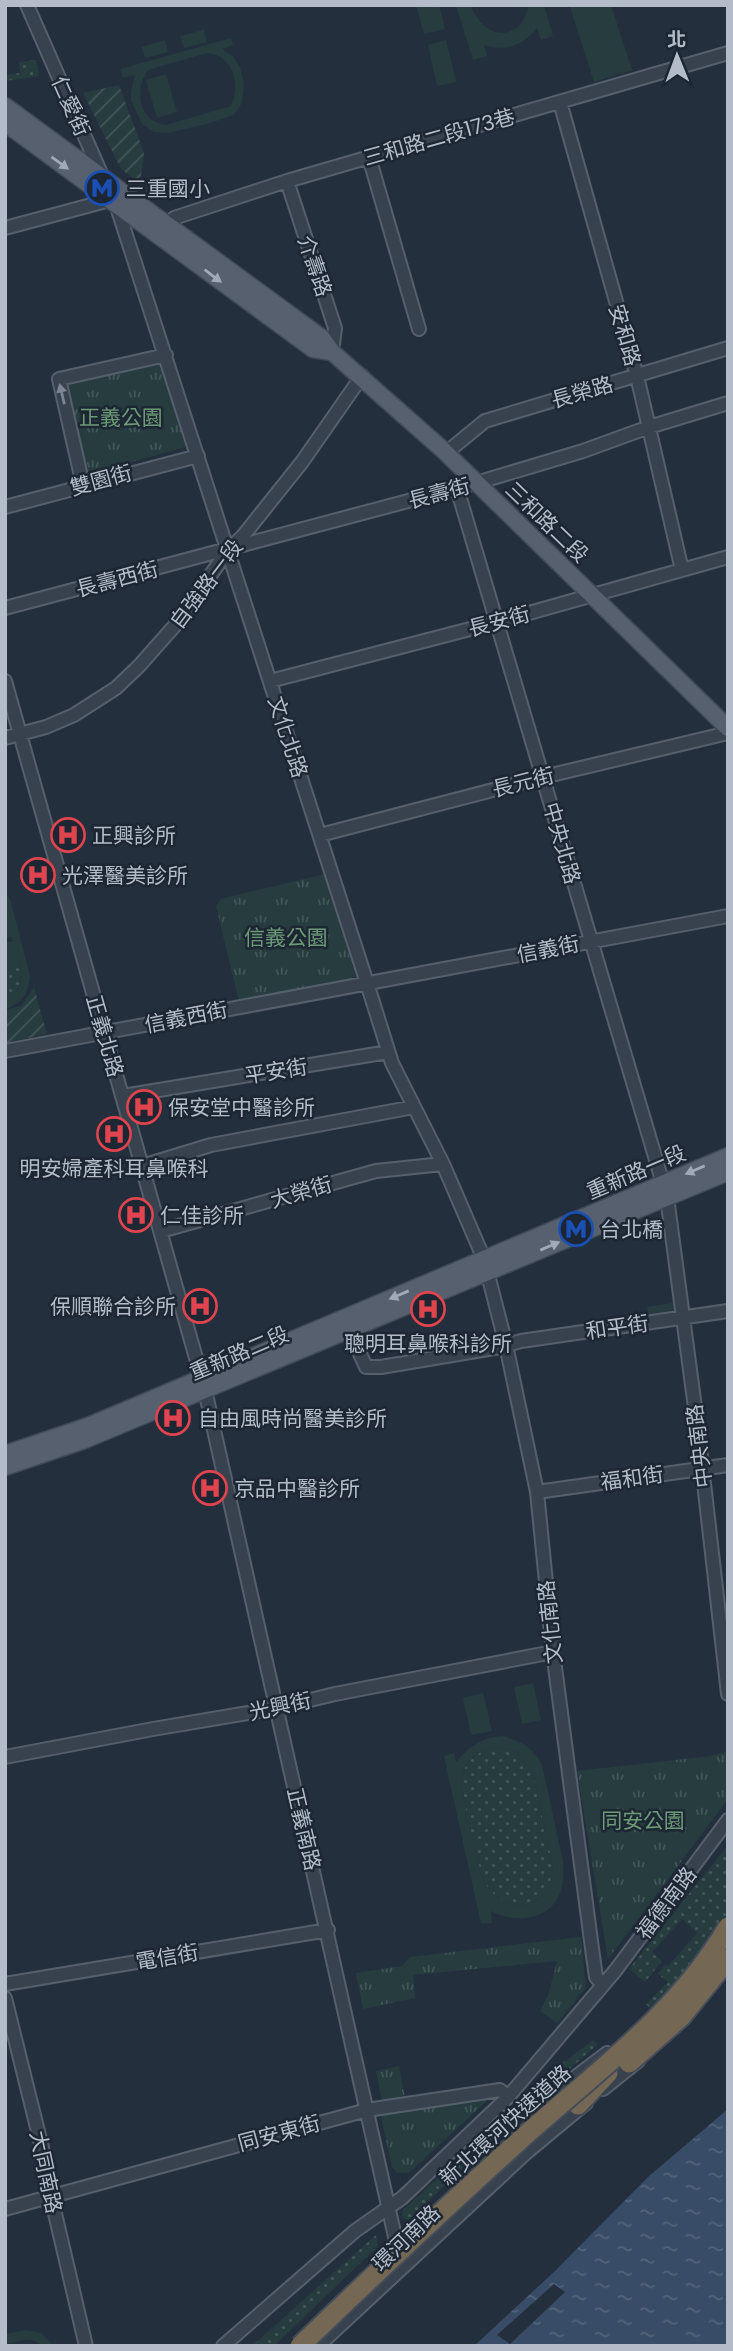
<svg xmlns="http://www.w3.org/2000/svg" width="733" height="2351" viewBox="0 0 733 2351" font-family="Poppins,'Noto Sans TC',sans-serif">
	<defs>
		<pattern id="grass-dots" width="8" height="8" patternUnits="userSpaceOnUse" patternTransform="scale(1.75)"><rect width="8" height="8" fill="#263c3f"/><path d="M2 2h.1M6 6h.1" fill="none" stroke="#435659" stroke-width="1.8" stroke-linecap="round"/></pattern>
		<pattern id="park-tufts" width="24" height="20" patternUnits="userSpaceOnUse" patternTransform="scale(1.75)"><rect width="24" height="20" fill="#263c3f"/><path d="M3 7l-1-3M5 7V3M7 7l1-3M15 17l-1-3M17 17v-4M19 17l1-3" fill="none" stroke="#435659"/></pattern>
		<pattern id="garden-furrows" width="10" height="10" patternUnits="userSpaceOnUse" patternTransform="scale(1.75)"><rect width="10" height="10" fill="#263c3f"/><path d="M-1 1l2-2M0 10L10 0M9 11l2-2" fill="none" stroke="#435659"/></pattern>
		<pattern id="water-ripples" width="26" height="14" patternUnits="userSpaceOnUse" patternTransform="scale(1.75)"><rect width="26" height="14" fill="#394c67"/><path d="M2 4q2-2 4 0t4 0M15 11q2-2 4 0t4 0" fill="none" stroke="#53647b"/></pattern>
	</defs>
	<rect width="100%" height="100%" fill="#242f3e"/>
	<path fill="url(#grass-dots)" d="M36,60L39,76L5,81V75L20,73L19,62Z
		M19,962C23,978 23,992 5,998V966Z
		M497,1747L518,1752L533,1774L553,1866C550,1914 503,1919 482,1878L461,1788C461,1764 474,1751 497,1747Z
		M728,1845V1916L674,1990L653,2011L646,2004L668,1982L658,1974L666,1964L668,1966L697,1933L682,1919L652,1952L662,1961L645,1982L629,1969Z
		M593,2040L597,2045L567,2071L550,2073Z
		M543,2090L409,2220L402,2217L403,2210L487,2133L523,2094Z
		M376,2235L378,2246L274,2346H252Z"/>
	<path fill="url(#park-tufts)" d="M159,361L186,447L84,475L64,383Z
		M325,874L356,977L239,1001L216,906L221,899Z
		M673,1303L674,1311L649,1315L647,1307Z
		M728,1751V1799L608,1959L577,1771L711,1756Z
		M581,1937L586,1988L557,2023L540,2011L549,1993L557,1961L413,1975L415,1998L363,2009L356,1973L402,1966L410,1957Z
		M399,2066L405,2098L382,2102L376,2071Z
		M494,2094L409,2173H397L392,2167L380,2113Z"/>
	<path fill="url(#garden-furrows)" d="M119,85L144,153L140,183L121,169L83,93Z
		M34,987L47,1034L5,1043V1010L21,1006Z"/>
	<path fill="#263c3f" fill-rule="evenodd" d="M416,5H439L445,29L424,34Z
		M456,5H471C482,41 523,43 528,5H544L553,36L541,40L537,28C523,46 505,52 484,45L487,56L473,60Z
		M574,5H611L632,70L594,82L570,7Z
		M204,30L207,42L184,48L180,36Z
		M231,38L233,45L222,49L233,56L240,67L244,82L242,103L234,115L210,123L169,133L154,132L142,124L131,100V91L135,75L123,78L120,69ZM207,53C233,55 241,84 231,106L166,125C138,121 134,90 148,70Z
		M165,40L168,52L145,58L142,47Z
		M446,40L456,82L437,86L428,45Z
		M166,74L177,112L157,118L146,80Z
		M5,891L10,899L30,976C29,992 23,1003 7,1008L5,998L19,989L22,977L19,963L5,966V943L13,941L11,937L5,938Z
		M533,1683L541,1720L522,1724L514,1687Z
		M483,1693L492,1731L471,1735L463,1698Z
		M503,1736C522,1741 533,1748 542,1765L563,1861C563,1870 564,1881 561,1890C552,1921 515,1924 491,1911L492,1923L481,1924L444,1756L454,1753L456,1762C469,1746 482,1737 503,1736ZM497,1747L518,1752L533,1774L553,1866C550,1914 503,1919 482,1878L461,1788C461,1764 474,1751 497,1747Z
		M26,2330L42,2333L53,2346H42C32,2335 19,2341 5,2344V2334Z"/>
	<path fill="url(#water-ripples)" d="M728,2109V2346H474L554,2272L648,2177Z"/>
	<path fill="#242f3e" d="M554,2284L565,2292L510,2344L497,2335Z"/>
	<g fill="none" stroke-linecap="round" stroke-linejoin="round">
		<g stroke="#565f6c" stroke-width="16">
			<path id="minor" d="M27,5L103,178
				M560,102L637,376L682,570
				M369,157L419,329
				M287,181L335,328L332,352
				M116,204L367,983L392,1063L443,1164L484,1259L506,1345L537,1492L553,1652L593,1956L596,1977L603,1985
				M5,228L110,200
				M163,230L174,218L287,181L728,53
				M448,455L452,448L485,421L728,348
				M83,485L59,379L166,355
				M457,488L667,1197L698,1430L728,1694
				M5,507L198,456
				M5,608L476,483L583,451L649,427L728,403
				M5,681L205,1390L402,2268
				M270,681L497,622L728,557
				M5,738L46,727L74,715L116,688L139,666L178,622L228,550L243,536L302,462L362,376
				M320,835L543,777L728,733
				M5,1051L728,916
				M123,1096L388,1052
				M142,1166L211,1145L414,1107
				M161,1231L376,1171L443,1164
				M349,1330L366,1367H381L500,1347L521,1341L728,1311
				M537,1492L728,1465
				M5,1757L153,1729L277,1708L335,1694L553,1652
				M5,1984L328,1930
				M5,1998L51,2184L53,2205L86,2346
				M603,2089L638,2061
				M533,2117L578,2075L607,2053
				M5,2209L367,2110L500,2090L508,2097
				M223,2346L355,2231L402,2198L508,2097L615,1971L728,1820
				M318,2346L527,2152L586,2103"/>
		</g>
		<g stroke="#414a57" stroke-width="19">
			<path id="major" d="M5,106L322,338L332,352L442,449L728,728
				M5,123L313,349L332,352
				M5,1454L88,1426L728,1156
				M5,1467L82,1441L728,1172"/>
		</g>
		<g stroke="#434c59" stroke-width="23">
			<path id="highway" d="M578,2105L608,2073"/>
		</g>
		<use href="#minor" stroke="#38414e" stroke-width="12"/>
		<use href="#major" stroke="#56606e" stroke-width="16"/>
		<use href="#highway" stroke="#746855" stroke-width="19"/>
		<g stroke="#434c59" stroke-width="23" stroke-linecap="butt">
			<path id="highway-bridge" d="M629,2063L681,2017L728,1959
				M300,2346C375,2274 451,2202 529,2132C600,2069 679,2011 728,1927"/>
		</g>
		<use href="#highway-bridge" stroke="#746855" stroke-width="19"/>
	</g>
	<defs><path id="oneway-solid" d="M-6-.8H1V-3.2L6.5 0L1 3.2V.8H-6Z" transform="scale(1.75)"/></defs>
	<g fill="#a1aab7">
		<use href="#oneway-solid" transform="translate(60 163) rotate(36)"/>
		<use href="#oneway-solid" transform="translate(213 276) rotate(37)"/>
		<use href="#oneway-solid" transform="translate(695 1170) rotate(157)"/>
		<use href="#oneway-solid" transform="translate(550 1246) rotate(-23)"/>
		<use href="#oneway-solid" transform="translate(399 1295) rotate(157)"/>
	</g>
	<use fill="#7c8592" href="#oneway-solid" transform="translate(62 394) rotate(-103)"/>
	<defs>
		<g id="metro-ring" transform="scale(1.75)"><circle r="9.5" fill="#1d2633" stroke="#1a4fb4" stroke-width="1.5"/><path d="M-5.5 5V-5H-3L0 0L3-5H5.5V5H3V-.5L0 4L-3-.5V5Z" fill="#1a4fb4"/></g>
		<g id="hospital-ring" transform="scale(1.75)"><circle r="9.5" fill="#1d2633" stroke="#e0444e" stroke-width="1.5"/><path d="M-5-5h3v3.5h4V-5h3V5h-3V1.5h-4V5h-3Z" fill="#e0444e"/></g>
	</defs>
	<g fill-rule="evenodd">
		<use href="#metro-ring" x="102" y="188"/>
		<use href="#hospital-ring" x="68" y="835"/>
		<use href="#hospital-ring" x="38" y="875"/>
		<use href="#hospital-ring" x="144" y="1107"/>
		<use href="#hospital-ring" x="114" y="1134"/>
		<use href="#hospital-ring" x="136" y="1215"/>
		<use href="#metro-ring" x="576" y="1229"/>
		<use href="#hospital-ring" x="200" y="1306"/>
		<use href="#hospital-ring" x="428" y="1309"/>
		<use href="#hospital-ring" x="173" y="1418"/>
		<use href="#hospital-ring" x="210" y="1488"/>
	</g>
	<g text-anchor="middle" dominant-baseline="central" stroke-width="5" stroke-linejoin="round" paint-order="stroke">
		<g font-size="21" fill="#b4bcc9" stroke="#1d2633">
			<text transform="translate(71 106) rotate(66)">仁愛街</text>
			<text transform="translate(439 137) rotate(-16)">三和路二段173巷</text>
			<text transform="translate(315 266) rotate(71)">介壽路</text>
			<text transform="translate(625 335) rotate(74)">安和路</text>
			<text transform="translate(582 392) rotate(-16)">長榮路</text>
			<text transform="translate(101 480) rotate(-15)">雙園街</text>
			<text transform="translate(439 493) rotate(-15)">長壽街</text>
			<text transform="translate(547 522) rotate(44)">三和路二段</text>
			<text transform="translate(117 579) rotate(-15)">長壽西街</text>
			<text transform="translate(206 584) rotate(-53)">自強路一段</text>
			<text transform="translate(499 621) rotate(-15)">長安街</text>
			<text transform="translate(288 737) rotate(72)">文化北路</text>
			<text transform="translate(523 782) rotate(-14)">長元街</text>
			<text transform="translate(562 843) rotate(74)">中央北路</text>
			<text transform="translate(548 949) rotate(-11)">信義街</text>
			<text transform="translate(186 1017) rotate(-11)">信義西街</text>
			<text transform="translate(105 1036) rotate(74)">正義北路</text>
			<text transform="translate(276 1071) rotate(-9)">平安街</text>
			<text transform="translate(636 1172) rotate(-23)">重新路一段</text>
			<text transform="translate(301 1192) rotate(-16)">大榮街</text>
			<text transform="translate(617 1327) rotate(-8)">和平街</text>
			<text transform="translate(239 1353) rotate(-23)">重新路二段</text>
			<text transform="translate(699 1446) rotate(-97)">中央南路</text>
			<text transform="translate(632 1478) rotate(-8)">福和街</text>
			<text transform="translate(550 1622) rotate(-96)">文化南路</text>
			<text transform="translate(280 1706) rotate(-12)">光興街</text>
			<text transform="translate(304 1829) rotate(77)">正義南路</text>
			<text transform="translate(666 1903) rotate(-53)">福德南路</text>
			<text transform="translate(167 1957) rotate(-10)">電信街</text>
			<text transform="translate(505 2125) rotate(-42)">新北環河快速道路</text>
			<text transform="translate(279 2133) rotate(-15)">同安東街</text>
			<text transform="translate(46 2172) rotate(78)">大同南路</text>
			<text transform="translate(406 2238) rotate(-44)">環河南路</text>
		</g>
		<g font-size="21" fill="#b4bcc9" stroke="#1d2633" text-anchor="start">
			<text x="126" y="188">三重國小</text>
			<text x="92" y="835">正興診所</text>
			<text x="62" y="875">光澤醫美診所</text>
			<text x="168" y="1107">保安堂中醫診所</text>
			<text x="114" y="1168" text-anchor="middle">明安婦產科耳鼻喉科</text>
			<text x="160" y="1215">仁佳診所</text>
			<text x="600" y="1229">台北橋</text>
			<text x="176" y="1306" text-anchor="end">保順聯合診所</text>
			<text x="428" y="1343" text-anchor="middle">聰明耳鼻喉科診所</text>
			<text x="198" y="1418">自由風時尚醫美診所</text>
			<text x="234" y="1488">京品中醫診所</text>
		</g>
		<g font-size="21" fill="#6b9a76" stroke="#1d2633">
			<text x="121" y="417">正義公園</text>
			<text x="286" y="937">信義公園</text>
			<text x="643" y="1820">同安公園</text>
		</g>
	</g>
	<rect width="733" height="2351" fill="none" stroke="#b4bcc9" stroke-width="14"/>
	<g transform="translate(677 56) rotate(359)" stroke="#1d2633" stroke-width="5" paint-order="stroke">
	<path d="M0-5L12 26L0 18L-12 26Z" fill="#b4bcc9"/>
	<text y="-10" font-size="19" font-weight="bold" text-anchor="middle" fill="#b4bcc9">北</text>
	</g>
</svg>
